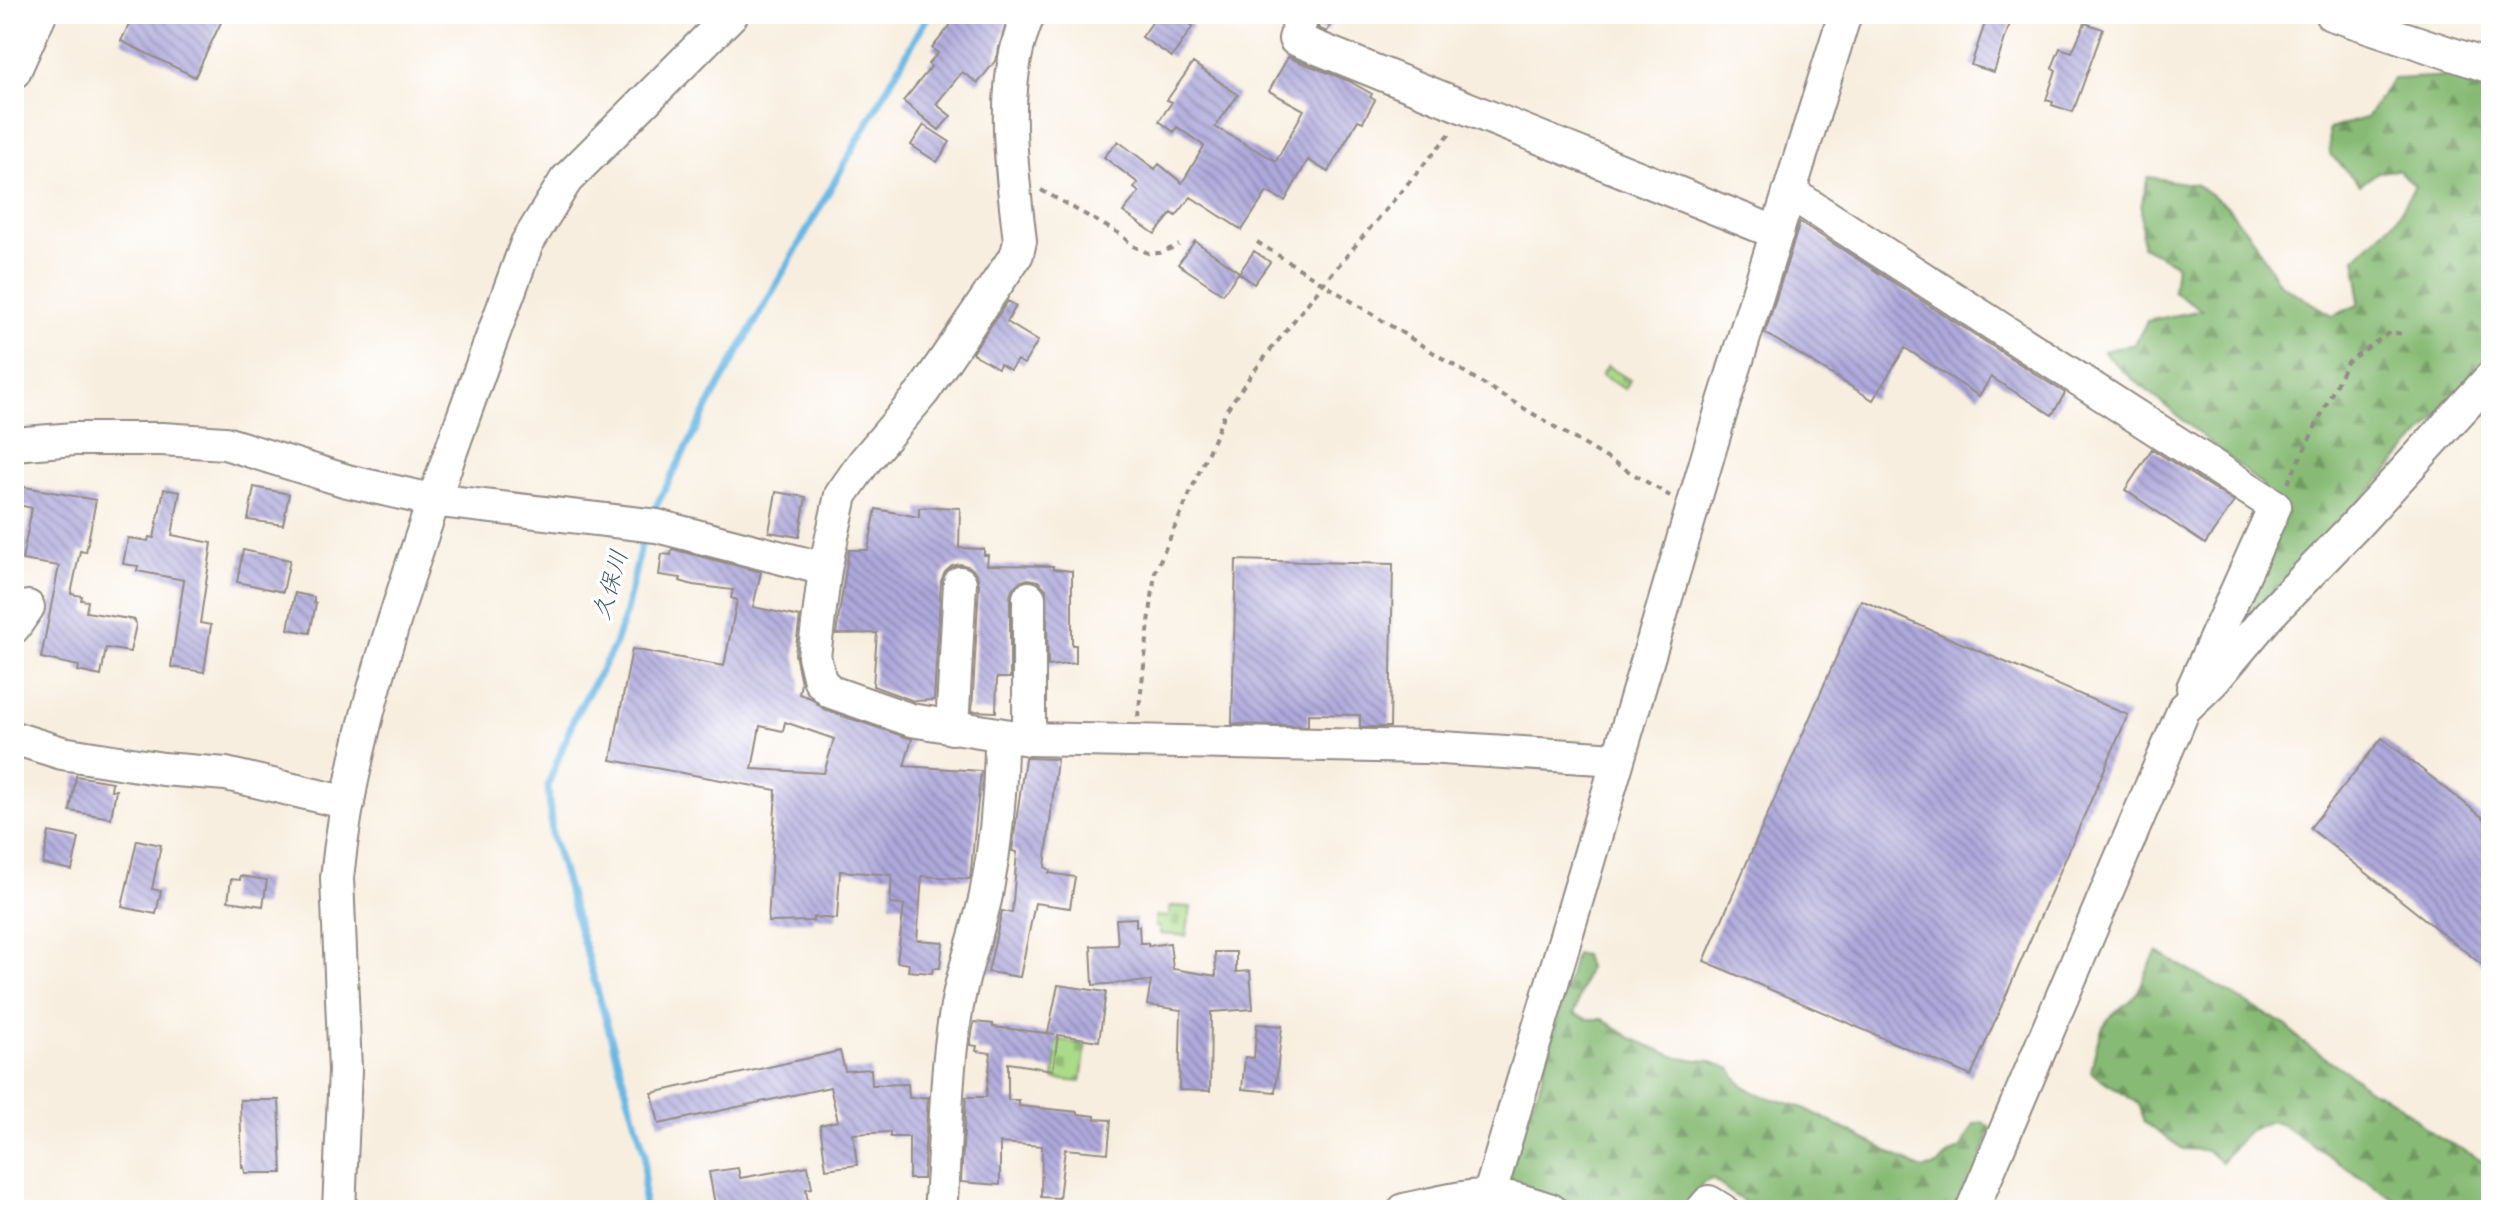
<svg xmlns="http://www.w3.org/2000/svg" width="2505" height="1224" viewBox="0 0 2505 1224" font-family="'Architects Daughter','Klee One',sans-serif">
	<defs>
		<pattern id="forest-firs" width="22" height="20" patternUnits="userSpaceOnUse" patternTransform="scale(2)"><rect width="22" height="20" fill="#87bb75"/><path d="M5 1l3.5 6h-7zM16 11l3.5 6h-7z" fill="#6f9860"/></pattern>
		<pattern id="cemetery-stones" width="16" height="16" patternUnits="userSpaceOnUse" patternTransform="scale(2)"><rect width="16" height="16" fill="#aadb89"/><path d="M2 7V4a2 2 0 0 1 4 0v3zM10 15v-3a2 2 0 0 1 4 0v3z" fill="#92bc76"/></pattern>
		<pattern id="building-back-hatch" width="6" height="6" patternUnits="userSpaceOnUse" patternTransform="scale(2)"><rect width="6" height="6" fill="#afa8db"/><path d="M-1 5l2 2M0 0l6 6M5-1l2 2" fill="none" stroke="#8f89b2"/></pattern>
	</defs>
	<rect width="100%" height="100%" fill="#fff"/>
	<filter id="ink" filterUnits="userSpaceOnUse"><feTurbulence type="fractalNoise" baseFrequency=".0125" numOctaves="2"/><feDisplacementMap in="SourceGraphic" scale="16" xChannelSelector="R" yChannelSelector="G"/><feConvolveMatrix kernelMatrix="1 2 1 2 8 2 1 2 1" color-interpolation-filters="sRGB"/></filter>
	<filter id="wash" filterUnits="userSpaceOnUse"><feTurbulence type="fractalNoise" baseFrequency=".006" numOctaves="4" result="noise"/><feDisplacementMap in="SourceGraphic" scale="32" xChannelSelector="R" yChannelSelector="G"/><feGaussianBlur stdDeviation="1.8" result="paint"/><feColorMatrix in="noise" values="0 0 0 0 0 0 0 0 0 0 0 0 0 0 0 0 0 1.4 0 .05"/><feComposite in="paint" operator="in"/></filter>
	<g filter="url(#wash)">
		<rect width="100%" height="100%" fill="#f8eedf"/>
		<path fill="url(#forest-firs)" stroke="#597350" stroke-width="2" d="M2474,75L2491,91V361L2480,369L2242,634L2226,615L2263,486L2122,370L2103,351L2135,344L2147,321L2202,310L2173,291L2176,264L2142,246L2141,205L2148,177L2197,185L2226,205L2254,241L2279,283L2333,316L2358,305L2359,283L2355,258L2397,218L2415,186L2398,170L2378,172L2360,185L2330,154L2329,129L2366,118L2393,79Z
			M2157,952L2287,1026L2302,1042L2347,1072L2368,1089L2395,1101L2434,1135L2473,1155L2491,1169V1210H2411L2280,1124L2270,1121L2248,1131L2221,1162L2207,1150L2183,1149L2144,1122L2138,1104L2091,1072C2095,1052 2098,1027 2114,1013C2120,1007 2129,1004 2134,997C2145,983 2146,966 2157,952Z
			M1575,954L1584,955L1588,968L1574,1014L1587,1019H1602L1631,1038L1678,1058L1710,1061L1731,1069C1747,1101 1779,1096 1808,1110L1922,1169L1938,1166L1949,1154L1961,1148L1974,1124L1983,1122L1991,1129L1963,1210H1755L1712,1179L1704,1182L1682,1210H1581L1508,1189L1512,1160L1522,1126L1539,1087Z"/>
		<path fill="url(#cemetery-stones)" stroke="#6a835a" stroke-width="2" d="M1607,366L1630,380L1625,389L1601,375Z
			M1170,906L1191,907L1186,936L1160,934V928L1155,927L1156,916L1169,917Z
			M1054,1039L1086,1045L1081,1082L1054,1079L1056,1055L1052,1054Z"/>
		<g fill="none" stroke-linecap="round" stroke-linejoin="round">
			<path stroke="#69b8e4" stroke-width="7" d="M650,518L714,395L929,14
				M643,1210L645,1154L552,835L548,785L574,718L614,647L626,611L644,533"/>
		</g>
		<g id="blocks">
			<path fill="url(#building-back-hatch)" fill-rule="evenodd" d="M134,14H225L195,77L121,41Z
				M955,14H1009L995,61L978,83L962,72L936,104L951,116L939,130L903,101L931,67L928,64L938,53L932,48L949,27Z
				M1158,14H1175L1193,26L1172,57L1142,37Z
				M1321,14L1333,20L1327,32L1318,28Z
				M1988,14H2013L1994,72L1971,65Z
				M2085,23L2103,29L2073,112L2052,105L2053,102L2046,100L2056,70L2052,68L2060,48L2072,52Z
				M1288,57L1349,81L1372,94L1370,97L1375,100L1363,122L1358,120L1328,172L1308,160L1285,201L1267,192L1242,230L1191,197L1176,216L1172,213L1155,234L1123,212L1139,192L1134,188L1138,183L1104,157L1118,141L1155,169L1159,164L1182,183L1204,146L1177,127L1174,132L1159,121L1172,102L1167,100L1193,63L1238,95L1215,127L1276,161L1304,110L1269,91Z
				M924,125L950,142L937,162L911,145Z
				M1800,222L2065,393L2052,415L1991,377L1979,396L1905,348L1873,400L1765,333Z
				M1195,241L1239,272L1223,294L1178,264Z
				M1254,251L1270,262L1254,284L1239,273Z
				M1008,301L1016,306L1007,322L1038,341L1024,364L1017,360L1010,370L1000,364L998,368L972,353Z
				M2152,449L2234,502L2205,544L2125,490Z
				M14,485L96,500L86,552L80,551L71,594L82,596L81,600L88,601L86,612L135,620L136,625L130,652L106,648L101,676L78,671L79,666L41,658L59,566L22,560L32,508L14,504Z
				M254,487L289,494L283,525L248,520Z
				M164,489L180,492L172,535L212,543L200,623L211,625L204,672L171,667L184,580L137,571L138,566L123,564L128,538L148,541L149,537L154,538Z
				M776,492L806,497L799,537L769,532Z
				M934,507L960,508L959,548L984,549V555H988L987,565L1053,566V569L1072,571V645H1076V663L1048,666L1046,589L1038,581L1028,579L1019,582L1012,589L1010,598V678H997L996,712L972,711L979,584L977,574L970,567L960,564L952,566L945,572L941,581L934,700L914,701L873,686L877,633L836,634L849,550H868L876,509L919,517V508Z
				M672,549L761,572L753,607L800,617L795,654L801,683L799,694L811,698L825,710L912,739L904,766L981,771L970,879L922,876L917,940L943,942L940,968H933L932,973L908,971L909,964L897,962L904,905L890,904L892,875L840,871L837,919L813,917V921L768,922L776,790L611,760L632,649L724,666L737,600L731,598L733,590L693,585L680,581L681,578L659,575L662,554L671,555ZM785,722L834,739L824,773L752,769L760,726L783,731Z
				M243,550L290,560L283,592L237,582Z
				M1236,560L1393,564L1390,727H1360V715L1308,714V726L1232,724Z
				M295,593L314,597V603H316L310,633L288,629Z
				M1861,600L2128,715L1971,1076L1704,961Z
				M2382,738L2491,824V972L2310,828Z
				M1025,758L1057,759L1045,867L1050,870L1049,873L1075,877L1070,908L1035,903L1020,977L988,972L1002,911L1012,913L1017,852L1012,851Z
				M76,776L112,782L111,790H116L111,818L70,811Z
				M49,832L79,838L72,870L43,864Z
				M137,840L161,845L152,889L161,891L156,914L122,907Z
				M240,876L267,880L263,906L228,901L231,879L240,880Z
				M1136,918V926H1139L1140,943H1148V946L1170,943L1173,969L1216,976L1215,952H1236V972L1250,971L1253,1009L1211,1012L1210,1091L1179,1090L1181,1010L1147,1005L1151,981L1093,985L1091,946L1118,945L1116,919Z
				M1058,985L1106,992L1099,1041L1058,1035L1053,1070L1008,1063V1100H1019V1106L1078,1112V1114L1095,1116V1119L1111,1120L1108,1153L1065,1149L1059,1198L1041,1197L1042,1146L1000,1143V1185L961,1182L966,1097H986L991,1053L976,1051L977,1046L970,1045L974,1022L993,1024V1027L1055,1034L1048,1033Z
				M1257,1024L1282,1026L1275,1092L1242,1089L1245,1057L1254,1058Z
				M840,1051L845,1071L871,1069L872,1085L908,1084L909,1098L928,1097L923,1179H909V1137H890V1132L853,1134L857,1165L826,1169L820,1125L838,1121L830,1087L659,1124L652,1093Z
				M240,1100H279L282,1173H245L244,1167L242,1168Z
				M808,1166L812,1188L806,1189L809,1210H716L709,1172L738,1168L740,1178Z"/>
		</g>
	</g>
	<g filter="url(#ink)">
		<use href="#blocks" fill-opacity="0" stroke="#928c85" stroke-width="2"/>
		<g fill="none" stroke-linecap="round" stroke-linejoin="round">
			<g stroke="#928c85" stroke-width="36">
				<path id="minor" d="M1029,14C998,80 1012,170 1020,241L1017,254L923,392L864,462L841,495L825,569L814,656L820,681L831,692L911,720L1029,739L1426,747L1617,759
					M1303,14L1295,39L1777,233
					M2331,14L2491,67
					M14,72L40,14
					M1789,192L2275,506L2193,688
					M14,444L74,439H162L225,443L347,481L432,500L657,526L825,569
					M1029,598V739
					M14,627L28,607
					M952,728L960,583
					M14,738L62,753L163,769L226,774L348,803
					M339,1210L345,1070L337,878C347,778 374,682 405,587C442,471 485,357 527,243L566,180L732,14
					M940,1210C947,1138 944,1067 959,996C966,962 979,929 986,895C996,844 1001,789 1001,736
					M1404,1210C1440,1203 1478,1190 1515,1199C1527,1202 1539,1206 1551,1210
					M1485,1210L1722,408L1845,14
					M1702,1210L1709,1202L1722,1210
					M1972,1210L2184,709L2213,681L2268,616L2353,528L2491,377"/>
			</g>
			<path stroke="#928c85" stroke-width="4" stroke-dasharray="6 6" stroke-linecap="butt" d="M1041,190L1120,234L1133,246L1148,253H1160L1179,245
				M1257,242L1490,388L1670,496
				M2288,483L2347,362L2390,332L2402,334
				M1138,717L1155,572L1227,409L1251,375L1322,285L1453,130"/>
			<use href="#minor" stroke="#fff" stroke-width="32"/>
		</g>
	</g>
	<g text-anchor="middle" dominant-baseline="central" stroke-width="7" stroke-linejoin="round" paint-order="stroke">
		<g font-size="24" font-style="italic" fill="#415c6c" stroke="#fff">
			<text transform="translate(611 585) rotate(-74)">久保川</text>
		</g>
	</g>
	<rect width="2505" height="1224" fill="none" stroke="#fff" stroke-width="48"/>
</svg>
